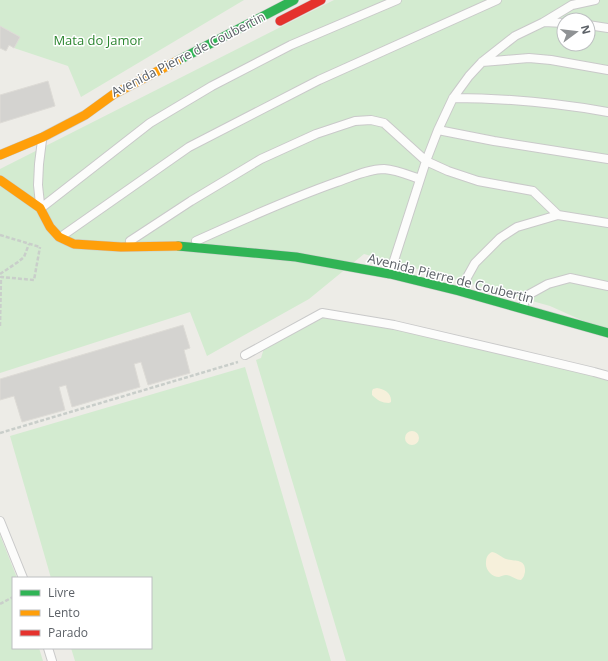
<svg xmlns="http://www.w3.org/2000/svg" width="608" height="661" viewBox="0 0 608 661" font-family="'Open Sans',sans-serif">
	<rect width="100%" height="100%" fill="#edece7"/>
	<path fill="#d3ebd0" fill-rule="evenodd" d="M0,0H244L81,97L68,66L14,48L20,37L0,26Z
		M334,0H608V332L550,306L364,254L309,299L207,356L190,312L0,373V169ZM564,20H588V44H564Z
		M322,317L361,323L373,324L594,375L608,380V661H346L256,360L261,358L264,348Z
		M245,367L331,661H75L71,648H151V578H51L10,436Z
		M0,535L17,578H13V648H39L43,661H0Z"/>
	<path fill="#f6f0db" d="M377,388C384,389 392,393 391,402L389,403C382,403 377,400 372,395V391L373,389Z
		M405 438a7 7 0 1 1 14 0a7 7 0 1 1-14 0Z
		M492,552C498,553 501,557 506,559C515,562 526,558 525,572C524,576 524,577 521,580C516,580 511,575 506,575C503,575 502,576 499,577C492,577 485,570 486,562C486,557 488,554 492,552Z"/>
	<path fill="#d4d3d0" stroke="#dddbd6" d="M0,26L20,37L14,48L9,45L6,51L0,48Z
		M48,81L55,106L0,123V95Z
		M183,325L190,348L184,350L190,373L148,385L141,362L134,364L140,387L72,407L66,385L59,387L65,410L22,422L14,396L0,400V379Z"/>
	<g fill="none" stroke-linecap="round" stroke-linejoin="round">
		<g stroke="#c9c9c9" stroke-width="10">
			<path id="lane" d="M544,22L564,23
				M588,25L608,28
				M482,62L529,58L551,60L608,70
				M453,98C505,98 557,103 608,112
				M438,130L494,141L608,159
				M40,204L38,185L39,164L42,140
				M41,208L150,123L212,86L291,45L397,0
				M62,236L189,147L319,80L497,0
				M130,241L191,201L261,159L316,134L355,121L371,120L384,123L426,161L448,171L478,181L533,191L558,215L608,223
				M196,241C242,220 289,199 337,182C352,177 368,169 384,169C397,170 408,175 420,179
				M390,273L426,161L438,130L453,98L469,76L482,62L515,36L544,22L572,5L595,0
				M460,290L475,263L500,238L517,227L558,215
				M522,308L528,295L548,284L570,278L608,286
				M245,355L322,313L394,325L552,362L594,372L608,376
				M0,521L23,578
				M48,648L52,661"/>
		</g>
		<g stroke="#c9cac9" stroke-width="10">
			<path id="fast" d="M177,61L294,0
				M178,246L296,257L390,274L459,291L608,333"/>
		</g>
		<g stroke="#c9cac9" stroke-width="10">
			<path id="slow" d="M0,155L43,137L85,115L114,94L177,61
				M0,180L40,208L50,227L59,237L74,244L121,247L178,246"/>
		</g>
		<g stroke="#c9cac9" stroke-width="10">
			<path id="jam" d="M280,21L321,0"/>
		</g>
		<path stroke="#c9ceca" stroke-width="2.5" stroke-dasharray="4 2" stroke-linecap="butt" d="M0,235L40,247
			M0,274L18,262L24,257L29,244
			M0,326L1,277L34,280L40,247
			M0,433L238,362
			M0,604L13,597"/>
		<use href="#lane" stroke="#fcfcfb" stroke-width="8"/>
		<use href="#fast" stroke="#30b455" stroke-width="9"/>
		<use href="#slow" stroke="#ff9f0a" stroke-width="9"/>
		<use href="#jam" stroke="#e5322d" stroke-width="9"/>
	</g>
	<g text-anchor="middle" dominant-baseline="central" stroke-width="3" stroke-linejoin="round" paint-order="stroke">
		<g font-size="13" fill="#2c8630" stroke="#fff">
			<text x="98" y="40">Mata do Jamor</text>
		</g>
		<g font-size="13" fill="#5c6167" stroke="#fff">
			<text transform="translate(188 54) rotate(-27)">Avenida Pierre de Coubertin</text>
			<text transform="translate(451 278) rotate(14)">Avenida Pierre de Coubertin</text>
		</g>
	</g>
	<rect x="12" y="577" width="140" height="72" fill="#ffffff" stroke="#bec0c2"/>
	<rect x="20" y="590" width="20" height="6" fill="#30b455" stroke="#bec0c2"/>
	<text x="48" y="597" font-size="12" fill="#5c6167">Livre</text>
	<rect x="20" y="610" width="20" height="6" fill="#ff9f0a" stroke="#bec0c2"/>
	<text x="48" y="617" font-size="12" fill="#5c6167">Lento</text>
	<rect x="20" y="630" width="20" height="6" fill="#e5322d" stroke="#bec0c2"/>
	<text x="48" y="637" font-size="12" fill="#5c6167">Parado</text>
	<g transform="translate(576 32) rotate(75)"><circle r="19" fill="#ffffff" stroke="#bec0c2"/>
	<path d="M0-3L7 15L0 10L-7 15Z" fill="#8f9294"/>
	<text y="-6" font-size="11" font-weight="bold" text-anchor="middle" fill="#5c6167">N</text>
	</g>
</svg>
